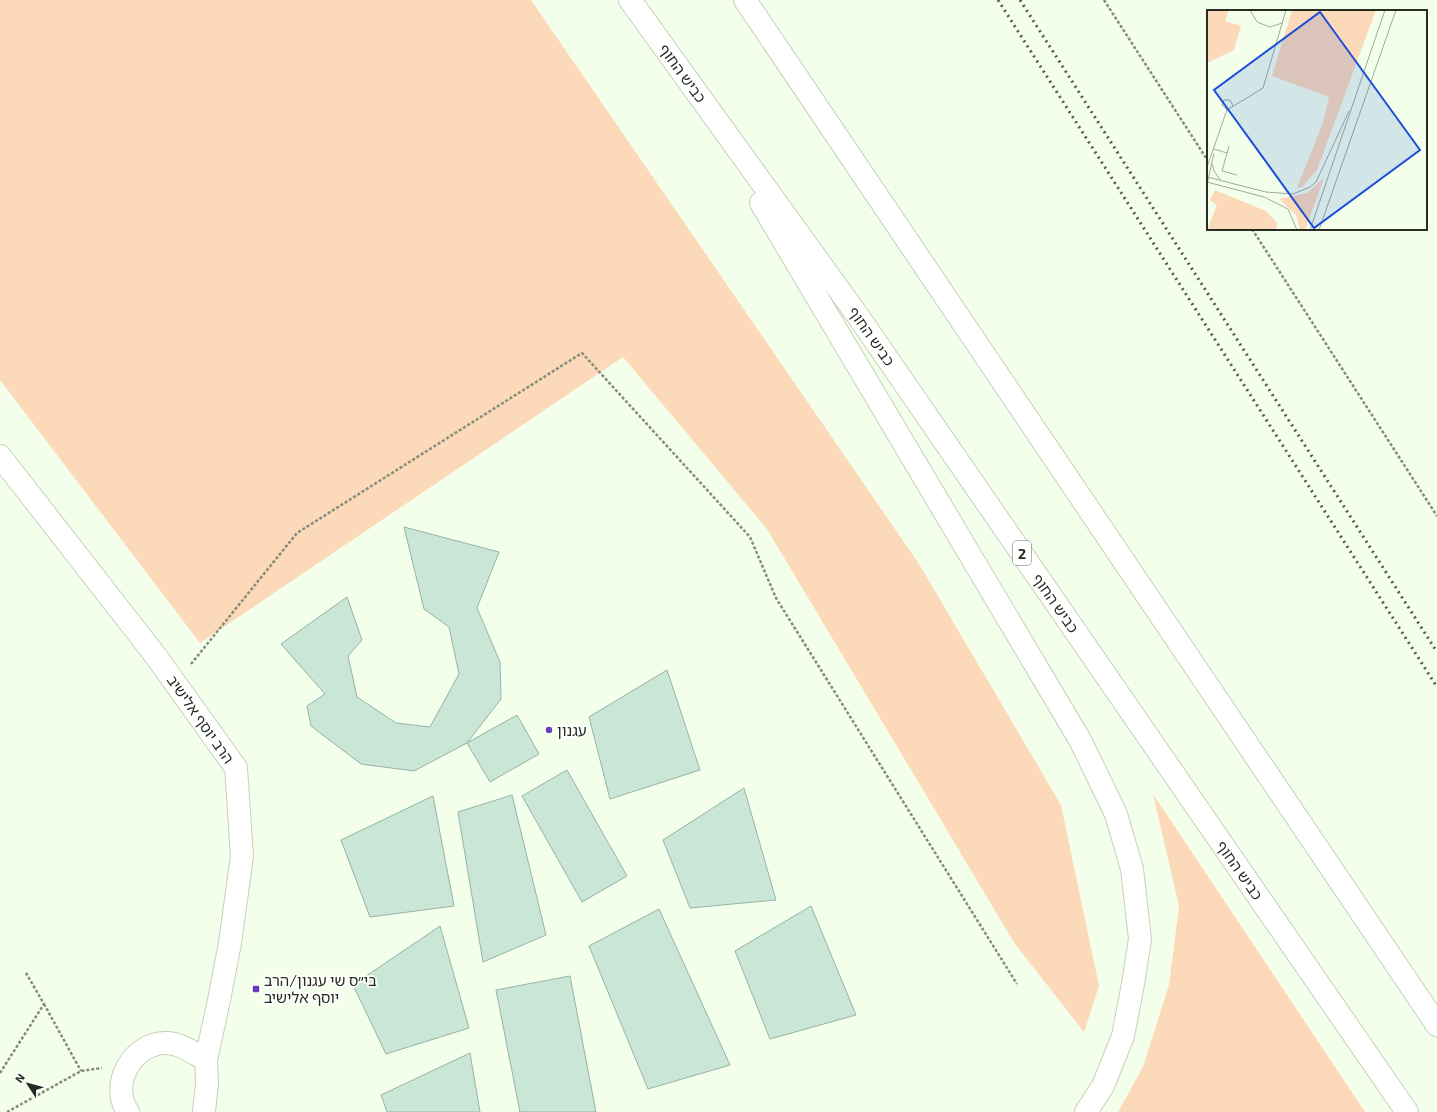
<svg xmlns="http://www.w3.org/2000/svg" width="1437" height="1112" viewBox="0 0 1437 1112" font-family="'Exo 2','Noto Sans Hebrew',sans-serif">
	<rect width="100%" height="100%" fill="#f3ffea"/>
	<path fill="#fcd9b8" d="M0,0H531L919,564L1061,805L1099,986L1084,1032L1015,944L767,529L623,357L200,643L0,380Z
		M1153,794L1365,1112H1118L1143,1067L1169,985L1179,906Z"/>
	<path fill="#c9e6d7" stroke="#97b3a5" d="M404,527L499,552L477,608L500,662L501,699L467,743L414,771L361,764L311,726L307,706L325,694L281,644L347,597L362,640L348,656L357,697L396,723L430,727L459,674L449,627L424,609Z
		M667,670L700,770L610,799L589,717Z
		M517,715L539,754L490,782L467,743Z
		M567,770L627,876L582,902L522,796Z
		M744,788L776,900L690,908L663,840Z
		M512,795L546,935L483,962L458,812Z
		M433,796L454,906L370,917L341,840Z
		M811,906L856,1015L770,1039L735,951Z
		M659,909L730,1065L648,1089L589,946Z
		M440,926L469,1028L386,1054L353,985Z
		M570,976L596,1112H520L496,990Z
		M470,1053L480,1112H387L381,1095Z"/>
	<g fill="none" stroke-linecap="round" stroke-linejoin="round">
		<g stroke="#c5d2ba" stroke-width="24">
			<path id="street" d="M0,456L155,655L236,768L242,856L230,943L219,1000L206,1060L207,1083L204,1112
				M128,1112C109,1084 133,1042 167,1043C182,1044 193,1053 206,1060"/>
		</g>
		<g stroke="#c5d2ba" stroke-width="24">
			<path id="highway" d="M630,0L858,316L1407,1112
				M745,0L1437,1025
				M761,203L1080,740L1116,814L1132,869L1140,939L1133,984L1123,1036L1103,1086L1086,1112"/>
		</g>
		<path stroke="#848c7e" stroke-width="2.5" stroke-dasharray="3 2" stroke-linecap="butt" d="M1104,0L1208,161
			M1252,229L1437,516
			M191,664L297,533L582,353L750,537L776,598L1017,984
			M44,1004L81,1071
			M0,1073L44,1004L26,973
			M7,1112L81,1071L102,1068"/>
		<use href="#street" stroke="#fff" stroke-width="22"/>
		<use href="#highway" stroke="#fff" stroke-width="22"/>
		<path stroke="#565c50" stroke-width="3" stroke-dasharray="2 4" stroke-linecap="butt" d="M998,0L1437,687
			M1020,0L1437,652"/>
	</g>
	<g fill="#683db5" stroke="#fff" stroke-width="1.5">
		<circle cx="549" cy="730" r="4"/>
		<rect x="252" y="985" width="8" height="8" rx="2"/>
	</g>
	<g text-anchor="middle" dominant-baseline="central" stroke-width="3.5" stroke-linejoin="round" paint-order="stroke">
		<rect fill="#fff" stroke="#686b65" stroke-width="1" x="1013" y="541" width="18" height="24" rx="3"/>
		<g font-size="14" font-weight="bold" fill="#272c23">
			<text x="1022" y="553">2</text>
		</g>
		<g font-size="15" fill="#272c23" stroke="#fff">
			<text transform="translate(683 73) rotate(54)">כביש החוף</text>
			<text transform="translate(872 336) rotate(55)">כביש החוף</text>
			<text transform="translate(1056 603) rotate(55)">כביש החוף</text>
			<text transform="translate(201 719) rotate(55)">הרב יוסף אלישיב</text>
			<text transform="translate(1240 870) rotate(55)">כביש החוף</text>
		</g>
		<g font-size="15" fill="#272c23" stroke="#fff" text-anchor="start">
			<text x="557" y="730">עגנון</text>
			<text x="264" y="980">בי״ס שי עגנון/הרב<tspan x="264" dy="17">יוסף אלישיב</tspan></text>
		</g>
	</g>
	<g transform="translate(1207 10)">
		<rect width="220" height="220" fill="#f3ffea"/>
		<path d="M0,0H22L18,11L34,16L27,40L0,53ZM85,0H169L110,160L95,177L90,178L116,113L122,87L65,66ZM117,168L98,220H93L89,205L72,189L100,183ZM8,180L59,201L70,213L69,220H0L10,195L3,190Z" fill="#fcd9b8"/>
		<path fill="none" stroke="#a1ab9a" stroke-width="1" d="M43,0L50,12L63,17L75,13M20,100L56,78L79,0M20,100L15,95L17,90H23L26,96M22,136L15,161L30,165M7,139L20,143M5,154L7,161L14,171M0,157L20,100M0,167L59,182M0,172L57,187M0,175L7,143M59,182L86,184L103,177L109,172L142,101M57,187L81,199L90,220M103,220L178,0M112,220L189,0"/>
		<path fill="#1d4ed8" fill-opacity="0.15" stroke="#1d4ed8" stroke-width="2" d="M113,2L213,140L107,218L7,80Z"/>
		<rect width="220" height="220" fill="none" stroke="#272c23" stroke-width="2"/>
	</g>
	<g transform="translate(28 1084) rotate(306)" stroke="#ffffff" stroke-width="3" paint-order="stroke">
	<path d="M0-3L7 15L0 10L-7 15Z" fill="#272c23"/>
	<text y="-6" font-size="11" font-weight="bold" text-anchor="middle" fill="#272c23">N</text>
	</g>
</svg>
